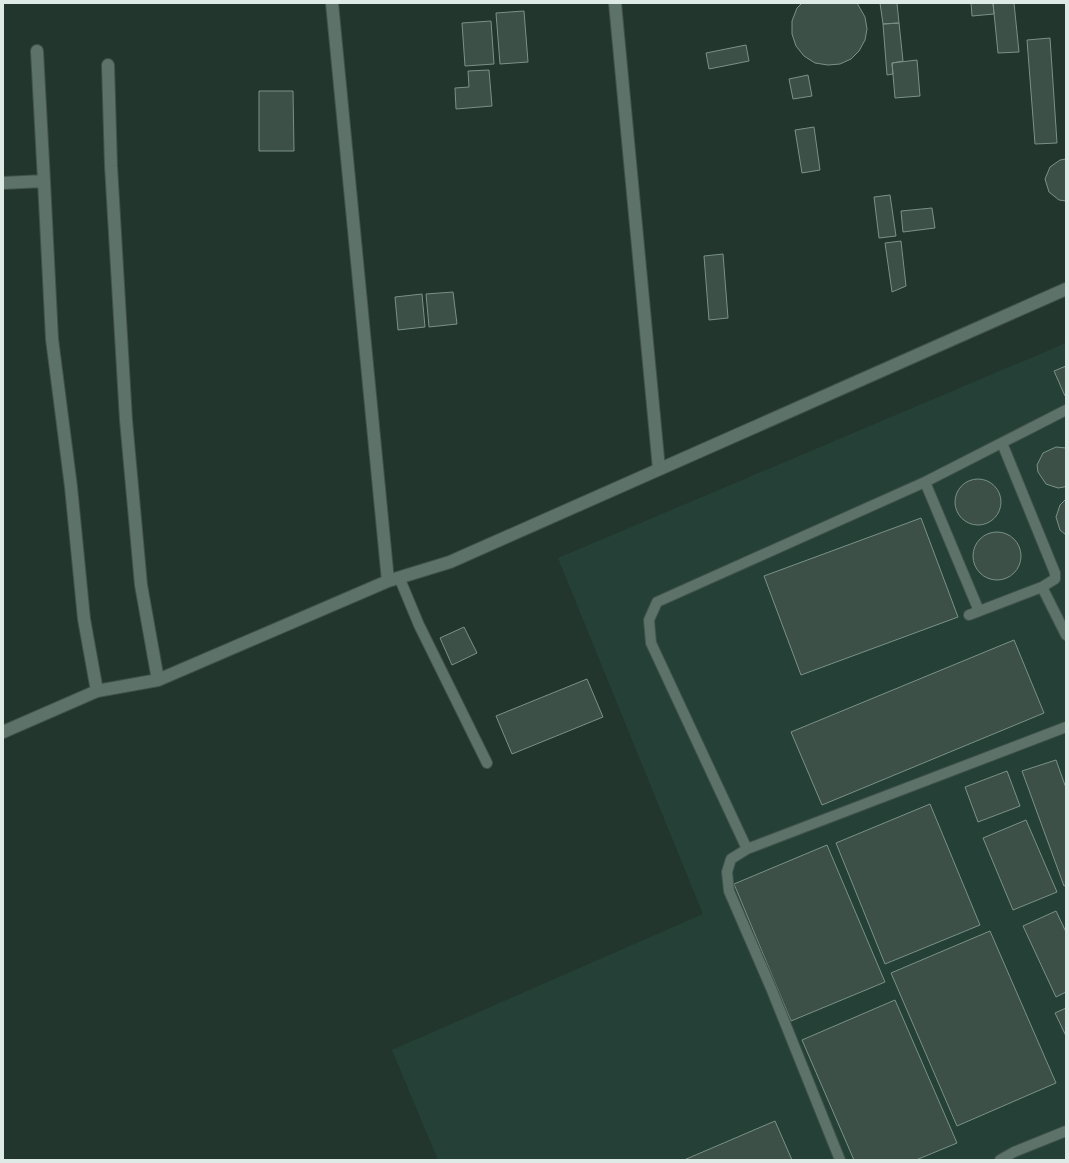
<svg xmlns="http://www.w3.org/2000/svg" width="1069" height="1163" viewBox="0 0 1069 1163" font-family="'IBM Plex Serif',serif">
	<rect width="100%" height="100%" fill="#22362e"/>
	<path fill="#254137" d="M1066,343V1160H438L392,1050L703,914L558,558Z"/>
	<path fill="#3c5048" stroke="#7a9187" d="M802,3H857L865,17L867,29L865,40L859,51L851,59L840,64L828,65L815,63L804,56L796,46L792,34V21L797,8Z
		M880,3H897L899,23L883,24Z
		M971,3H993L994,14L972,16Z
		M993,3H1014L1019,52L998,53Z
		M524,11L528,62L500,64L496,13Z
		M491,21L494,64L465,66L462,23Z
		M899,23L903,61L892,63L893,74L887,75L883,24Z
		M1050,38L1057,143L1035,144L1027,40Z
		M746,45L749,61L709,69L706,53Z
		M917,60L920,96L895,98L892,63Z
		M489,70L492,106L456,109L455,88L469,87L468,71Z
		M808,75L812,96L793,99L789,79Z
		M259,91H293L294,151H259Z
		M814,127L820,170L802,173L795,130Z
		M1066,159V201L1059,200L1049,192L1045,179L1050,167L1060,160Z
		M890,195L896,236L879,238L874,197Z
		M932,208L935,228L903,232L901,211Z
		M901,241L906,286L892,292L885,243Z
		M723,254L728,318L709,320L704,256Z
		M453,292L457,324L429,327L426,294Z
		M422,294L425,327L398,330L395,297Z
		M1066,366V395L1065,396L1054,371Z
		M1056,447L1066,448V486L1064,487L1058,488L1046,484L1038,472L1037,465L1043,453Z
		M955 502a23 23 0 1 1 46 0a23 23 0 1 1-46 0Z
		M1066,499V535L1060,530L1056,517L1060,505Z
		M921,518L958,617L801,675L764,576Z
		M973 556a24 24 0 1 1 48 0a24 24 0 1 1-48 0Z
		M464,627L477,653L452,665L440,638Z
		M1014,640L1044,713L822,805L791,732Z
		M587,679L603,717L512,754L496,716Z
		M1056,760L1066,788V885L1064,886L1022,771Z
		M1007,771L1020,806L978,822L965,787Z
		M930,804L980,925L885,964L836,843Z
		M1026,820L1057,892L1013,910L983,838Z
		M827,845L885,982L791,1021L734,884Z
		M1056,911L1066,932V992L1056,997L1023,926Z
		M990,931L1056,1083L957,1126L891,973Z
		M895,1000L957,1143L916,1160H854L802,1040Z
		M1066,1008V1036L1055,1013Z
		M775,1121L792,1160H684Z"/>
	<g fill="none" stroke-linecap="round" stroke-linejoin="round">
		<g stroke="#41524c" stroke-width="12">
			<path id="service" d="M1066,410L925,482L657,602L649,620L651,643L747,849L1066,727
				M925,482L979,611
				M399,577L419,625L487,763
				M1042,587L1066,635
				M969,615L1042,587L1055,579V573L1002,443
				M747,849L731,859L727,872L729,891L771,988L840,1160
				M1000,1160L1014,1152L1066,1131"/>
		</g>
		<g stroke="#41524c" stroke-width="14">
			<path id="minor" d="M332,3L388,581
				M615,3L659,469
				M108,65L111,166L126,420L141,585L158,680
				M44,181L52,339L71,487L84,619L97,691
				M3,183L44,181L37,51
				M3,732L97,691L158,680L388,581L450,562L1066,289"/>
		</g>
		<use href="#service" stroke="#5d736a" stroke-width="10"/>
		<use href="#minor" stroke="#5d736a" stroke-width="12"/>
	</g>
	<rect width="1069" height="1163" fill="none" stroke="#deeae5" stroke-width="8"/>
</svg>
